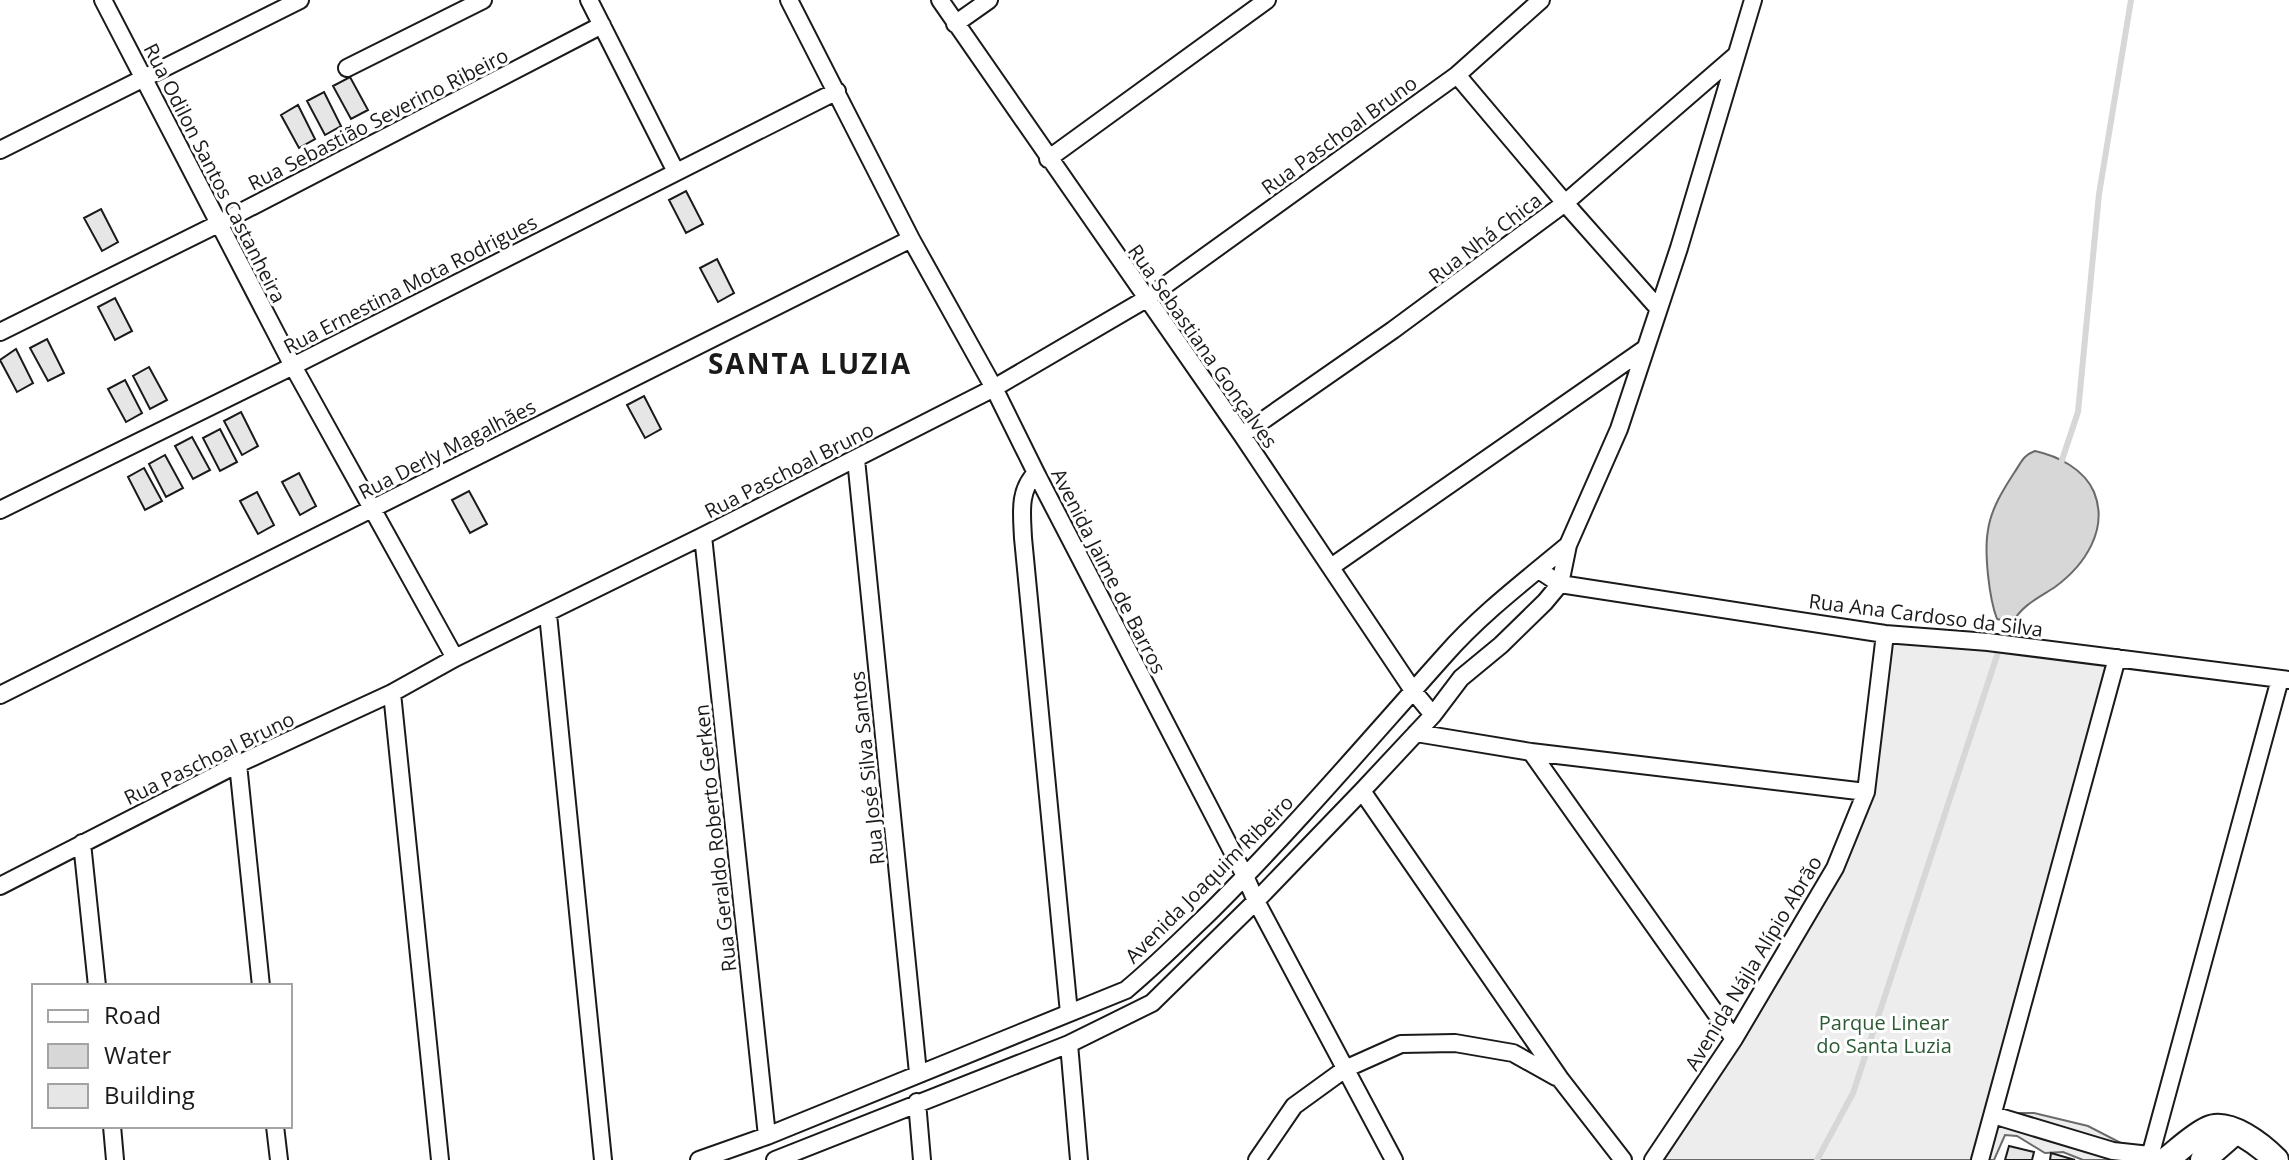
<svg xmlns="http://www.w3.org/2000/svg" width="2289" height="1160" viewBox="0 0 2289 1160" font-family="'Open Sans',sans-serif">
	<rect width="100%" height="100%" fill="#fff"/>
	<path fill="#ededed" stroke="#6a6a6a" stroke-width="2" d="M1885,634L2117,658L2001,1109L2012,1113H2034L2088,1126L2121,1143L2130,1160H2083L2063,1152L2045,1153L2017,1136L2005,1135L1994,1160H1653L1835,868L1866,792Z"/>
	<path fill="#d7d7d7" stroke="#6a6a6a" stroke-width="2" d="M2035,451C2058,456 2084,469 2094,492C2109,529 2085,565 2055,587C2040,597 2022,605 2013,622L1997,619C1989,598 1984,552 1988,530C1991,509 2003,490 2014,473C2021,463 2023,455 2035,451Z"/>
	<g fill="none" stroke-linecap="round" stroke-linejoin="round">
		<path stroke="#d7d7d7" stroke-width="6" d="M2060,466L2078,412L2099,194L2131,0
			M1817,1160L1853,1093L2011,613"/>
	</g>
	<path fill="#e6e6e6" stroke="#1a1a1a" stroke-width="2" d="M350,77L368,110L351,119L333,86Z
		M324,92L341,126L325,135L307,101Z
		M298,105L315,139L299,148L281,115Z
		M686,191L703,224L686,233L669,200Z
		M101,209L118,242L102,251L84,218Z
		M717,259L734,293L718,302L700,268Z
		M115,298L132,331L115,340L98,307Z
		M47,339L64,373L48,381L30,348Z
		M16,349L33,383L17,392L0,360Z
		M149,367L167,400L150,409L133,376Z
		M125,380L142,413L126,422L108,389Z
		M644,396L661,429L645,438L627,405Z
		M241,412L258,446L242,455L224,421Z
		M220,429L237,462L220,471L203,438Z
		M192,437L210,470L193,479L175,446Z
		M165,455L183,488L166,497L149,464Z
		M144,468L162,501L145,510L128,477Z
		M299,473L316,506L300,515L282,482Z
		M469,491L487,524L470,533L452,500Z
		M257,492L274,525L258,534L240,501Z
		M2009,1146L2034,1152L2032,1160H2005Z
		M2051,1153L2075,1160H2050Z"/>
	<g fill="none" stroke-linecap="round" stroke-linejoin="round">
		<g stroke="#1a1a1a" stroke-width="20">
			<path id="street" d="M103,0L293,366L455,658
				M589,0L676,172
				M789,0L911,239L994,388L1036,473L1245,876L1256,901L1394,1160
				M940,0L1242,435L1414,692L1433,715
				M955,24L989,0
				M347,68L483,0
				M1457,75L1565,203L1658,308
				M0,150L300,0
				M1048,159L1267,0
				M0,332L220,223L602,25
				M1242,435L1393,330L1565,203L1736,55
				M856,459L918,1073
				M1036,473C1018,491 1022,514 1023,538L1069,1013
				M0,510L293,366L837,91
				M703,536L767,1136
				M1331,567L1643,350
				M1539,570L1560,584L1885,634L1988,642L2289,680
				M548,614L603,1160
				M392,693L440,1160
				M0,695L911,239
				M1416,733L1531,752L1866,792
				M1531,752L1734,1039
				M238,764L261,986
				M1362,791L1561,1080L1623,1160
				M82,843L97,986
				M0,886L238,764L392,693L455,658L703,536L994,388L1146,299L1457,75L1541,0
				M1069,1044L1079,1160
				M917,1102L922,1160
				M1993,1115L2113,1151L2150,1155
				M112,1126L115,1160
				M275,1126L279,1160
				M699,1160L767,1136L1126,990C1156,965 1183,938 1211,911C1293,829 1368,741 1445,655C1481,614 1526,580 1568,545
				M775,1160L1069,1044L1152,1003L1256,901L1362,791L1433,715L1461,678L1501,645L1545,602L1560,584L1568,545L1619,429L1679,248L1753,0
				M1257,1160L1294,1106L1345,1069L1401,1044L1455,1043L1513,1053L1556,1077
				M1653,1160L1734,1039L1835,868L1866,792L1885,634
				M1980,1160L2117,658
				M2149,1160L2280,679"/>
		</g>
		<g stroke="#1a1a1a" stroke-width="28">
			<path id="secondary" d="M2166,1160C2179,1150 2193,1136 2208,1129C2229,1119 2262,1146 2276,1160
				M2203,1160L2235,1132"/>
		</g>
		<use href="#street" stroke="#fff" stroke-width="16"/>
		<use href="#secondary" stroke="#fff" stroke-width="24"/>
	</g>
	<g text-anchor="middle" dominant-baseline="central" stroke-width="6" stroke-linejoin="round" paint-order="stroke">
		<g font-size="20" fill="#1a1a1a" stroke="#fff">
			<text transform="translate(378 119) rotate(-27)">Rua Sebastião Severino Ribeiro</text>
			<text transform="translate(1339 135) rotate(-36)">Rua Paschoal Bruno</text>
			<text transform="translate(215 173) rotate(63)">Rua Odilon Santos Castanheira</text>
			<text transform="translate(1485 238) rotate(-37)">Rua Nhá Chica</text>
			<text transform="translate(410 284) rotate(-27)">Rua Ernestina Mota Rodrigues</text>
			<text transform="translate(1203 346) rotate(55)">Rua Sebastiana Gonçalves</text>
			<text transform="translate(447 449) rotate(-27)">Rua Derly Magalhães</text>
			<text transform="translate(789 470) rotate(-27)">Rua Paschoal Bruno</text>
			<text transform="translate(1109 571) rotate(63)">Avenida Jaime de Barros</text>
			<text transform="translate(1926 615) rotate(7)">Rua Ana Cardoso da Silva</text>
			<text transform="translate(209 758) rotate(-26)">Rua Paschoal Bruno</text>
			<text transform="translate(867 768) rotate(-96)">Rua José Silva Santos</text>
			<text transform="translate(715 838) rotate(-96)">Rua Geraldo Roberto Gerken</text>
			<text transform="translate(1209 879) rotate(-45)">Avenida Joaquim Ribeiro</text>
			<text transform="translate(1753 963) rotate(-59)">Avenida Nájla Alípio Abrão</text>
		</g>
		<g font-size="20" fill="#2b5a34" stroke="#fff">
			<text x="1884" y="1022">Parque Linear<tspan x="1884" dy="23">do Santa Luzia</tspan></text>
		</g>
		<g font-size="28" font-weight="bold" letter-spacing="2" fill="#1a1a1a" stroke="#fff">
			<text x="810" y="363">SANTA LUZIA</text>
		</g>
	</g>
	<rect x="32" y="984" width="260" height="144" fill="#ffffff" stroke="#a3a3a3" stroke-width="2"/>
	<rect x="48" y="1010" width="40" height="12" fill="#ffffff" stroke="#a3a3a3" stroke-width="2"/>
	<text x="104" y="1024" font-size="24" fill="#1a1a1a">Road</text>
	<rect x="48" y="1044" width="40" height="24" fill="#d7d7d7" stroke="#a3a3a3" stroke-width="2"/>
	<text x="104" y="1064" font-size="24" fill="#1a1a1a">Water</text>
	<rect x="48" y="1084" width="40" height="24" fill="#e6e6e6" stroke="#a3a3a3" stroke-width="2"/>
	<text x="104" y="1104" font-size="24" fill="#1a1a1a">Building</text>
</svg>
